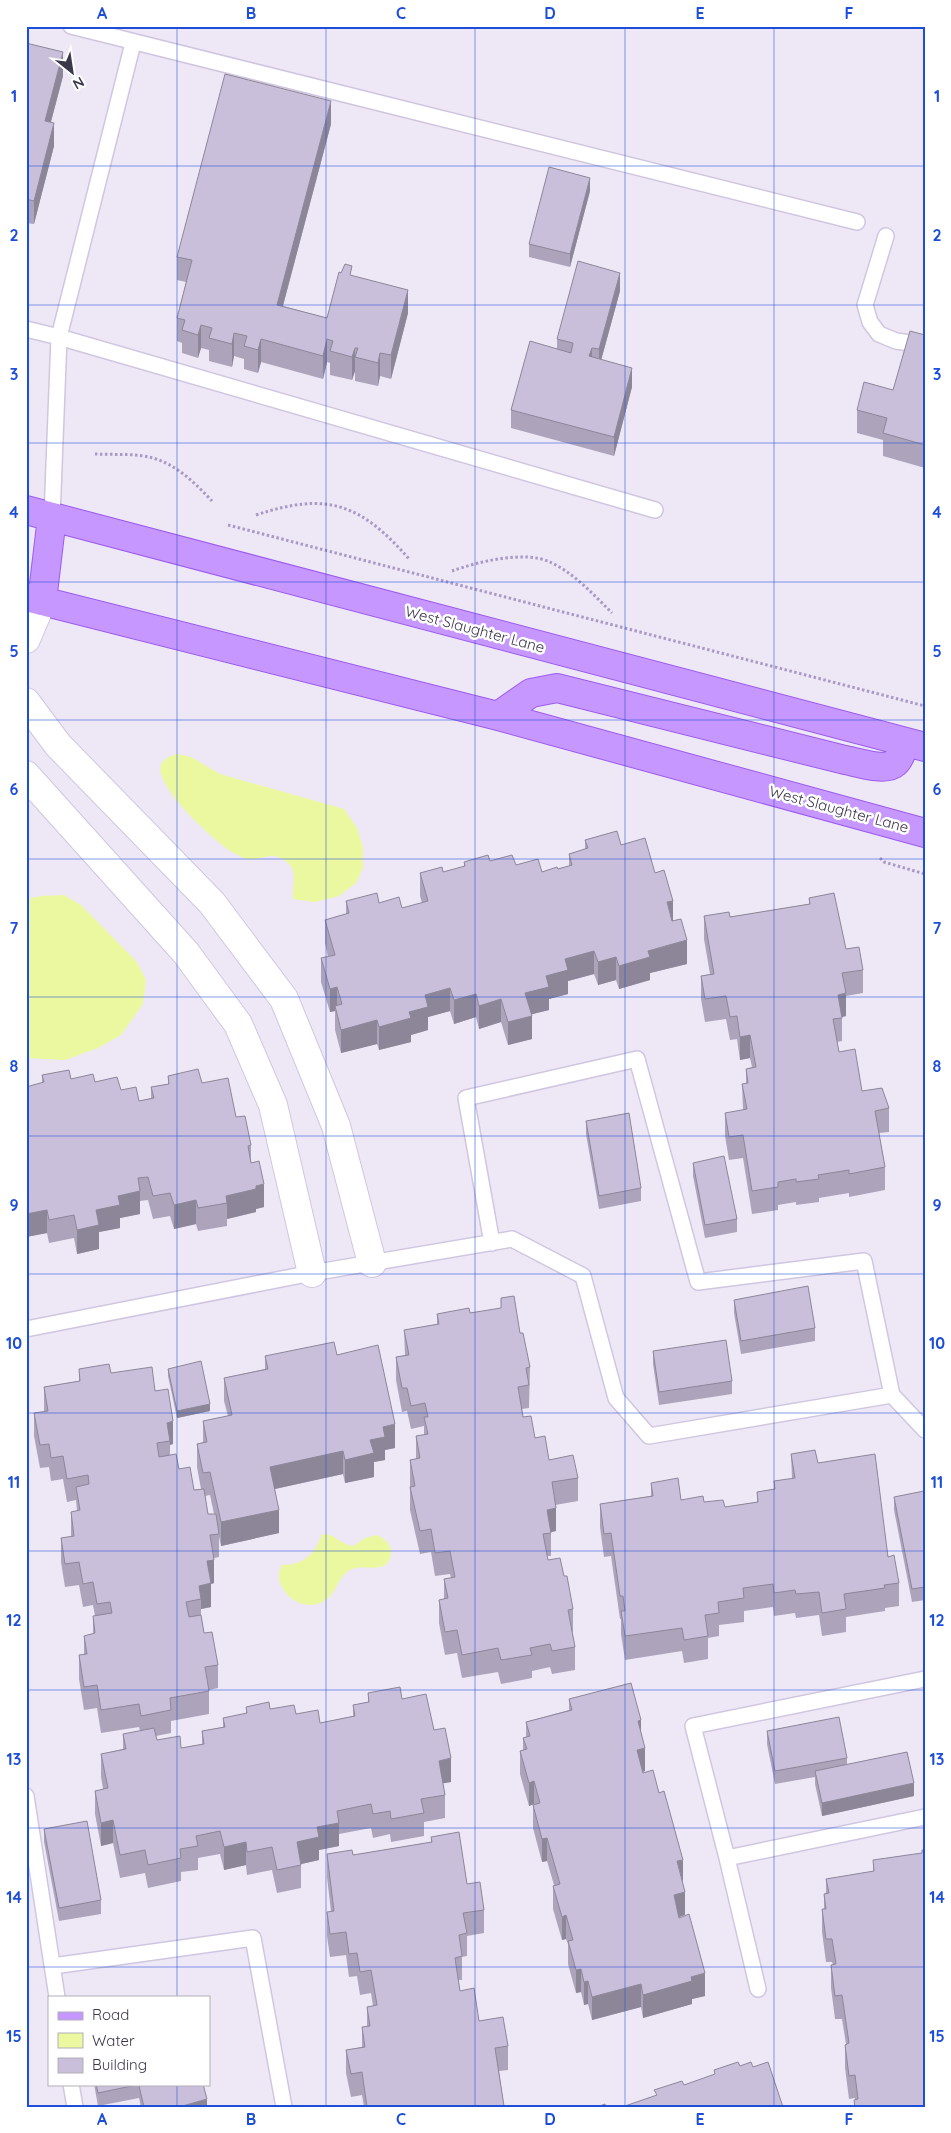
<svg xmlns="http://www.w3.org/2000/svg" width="951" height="2133" viewBox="0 0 951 2133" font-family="Quicksand,sans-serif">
	<rect width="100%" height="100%" fill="#eee8f6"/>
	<path fill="#ebf89f" d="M177,754L191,757L220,774L344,809L357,828L363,847V868L356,883L339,896L315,902L293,899C292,888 298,871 288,863C271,849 263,861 248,859C244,859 238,855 234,853C217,844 153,785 161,765C164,758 171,756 177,754Z
		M64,895L81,905L137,962L146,980L143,1004L121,1035L98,1048L65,1060L26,1058V899L42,896Z
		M322,1534C335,1533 341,1545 353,1546L365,1538L377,1535C384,1539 391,1543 391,1551C391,1576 366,1564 352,1569C340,1574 338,1587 330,1596C316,1612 291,1605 282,1587C278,1580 278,1572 282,1565C304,1565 315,1554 322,1534Z"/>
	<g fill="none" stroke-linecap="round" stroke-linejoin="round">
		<g stroke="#d0c6e0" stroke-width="18">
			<path id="service" d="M71,26L857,222
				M886,236L865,305L870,322L879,334L896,341L925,345
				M26,329L59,337L133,43
				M52,517L59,337L655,510
				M492,1243L466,1098L637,1059L698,1282L864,1261L892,1395L925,1430
				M26,1329L312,1273L512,1239L583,1276L616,1398L649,1436L892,1395
				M26,1796L57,1997
				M727,1858L693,1726L925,1679
				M53,1966L253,1938L284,2107
				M758,1989L727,1858L925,1817
				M71,2084L75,2107"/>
		</g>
		<g stroke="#d0c6e0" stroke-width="30">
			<path id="minor" d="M26,639L42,601
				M26,702L58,745L212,903L284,999L336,1126L372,1263
				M26,775L186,953L238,1024L273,1105L312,1273"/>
		</g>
		<g stroke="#9b5bf0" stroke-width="30">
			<path id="primary" d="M26,510L925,747
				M26,597L498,716L925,833
				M42,601L52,517
				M498,716L531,693L557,688L845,760C856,762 886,772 895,763C900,759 903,748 905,742"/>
		</g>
		<path stroke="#aa99c5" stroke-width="3" stroke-dasharray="2.5 2.5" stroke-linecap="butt" d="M95,454C113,455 135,453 153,458C177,465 195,483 212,501
			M256,515C328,491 361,504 410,560
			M228,525L925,706
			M452,571C477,562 524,550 550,562C574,573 594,595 612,613
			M880,858L884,862L925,874"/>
		<use href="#service" stroke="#fff" stroke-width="15"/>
		<use href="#minor" stroke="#fff" stroke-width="28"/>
		<use href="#primary" stroke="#c697ff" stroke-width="28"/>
	</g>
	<path fill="#ada4bc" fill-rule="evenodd" d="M26,43L63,76L51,122L54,146L34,224L26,223Z
		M331,124L283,306L327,318L352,276L408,313L391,379L380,376L378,386L355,381V371L352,380L330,375V363L327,362L323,379L261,362L258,373L244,369V359L234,356L232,367L209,361V350L201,348L198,358L182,353V343L177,341V318L186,282L177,280V257Z
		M590,191L570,267L529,257V244Z
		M620,291L601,360L632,387L614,456L511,428V410L557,349V339Z
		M925,335V468L883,456V440L857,433V410L893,390Z
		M585,840L621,845L655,873L673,921L687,964L650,973V980L619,989L616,980L598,985L594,974L568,981V994L549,999V1010L532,1014V1039L508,1045L501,1022L479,1029L476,1017L454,1024L450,1011L428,1017V1030L411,1035V1042L379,1050L377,1044L341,1053L335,1030V1011L330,1012L321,982V958L328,957L325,943V920L346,914V901L379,903L402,908L422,903L420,896V873L443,872L464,867V862L490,861L516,865L542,872L558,869L569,866V854L585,849Z
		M809,898L846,949L863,970V993L846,996V1016L842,1017V1041L837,1042L839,1052L862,1091L889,1108V1132L879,1133L885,1167V1190L849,1197V1193L819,1198V1202L796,1205V1202L778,1205V1210L752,1214L743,1158L729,1160L725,1136V1113L743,1110L742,1084H746V1069L752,1067L750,1058L740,1060L737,1039L730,1040L726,1019L705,1022L701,999V976L710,974L704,939V916L730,917L809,904Z
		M42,1075L95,1082L121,1090L139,1101L151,1098V1087L168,1084V1076L202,1083L236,1117L251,1145V1163L264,1207L256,1209V1212L227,1219V1226L198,1231L196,1224L174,1229L170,1216L153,1219L148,1200L140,1201V1214L120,1218V1228L99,1232V1249L77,1254L74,1238L49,1243L47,1233L26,1237V1087L42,1083Z
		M586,1121L641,1188V1201L599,1209L586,1134Z
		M693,1163L737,1219V1232L705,1238L693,1176Z
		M734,1300L815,1328V1341L741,1354L734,1313Z
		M470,1313L520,1333L530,1367L529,1408L522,1409L523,1417L535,1438L549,1460L578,1478V1501L555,1505L556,1531L551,1532V1556H547L548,1560L564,1576L573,1609V1632H572L575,1647V1670L552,1674L550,1667L532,1671V1678L501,1684L498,1672L462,1678L457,1653L445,1655L439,1623V1600L444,1599V1579L451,1578L450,1574L435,1576L431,1552L420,1554L410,1510V1460L416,1459V1436L424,1435V1426L411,1429L407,1411L402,1412L396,1380V1357L405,1355L404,1330L437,1324V1314Z
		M653,1351L732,1381V1394L659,1405L653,1364Z
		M337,1355L395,1448L385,1450V1460L374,1462V1477L345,1483L343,1474L275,1489L279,1533L221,1546L219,1537V1557L214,1558V1583L211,1584V1607L201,1609V1615L204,1633L218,1665V1688L209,1690V1714L171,1721V1733L156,1736L157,1740L181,1748L202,1744V1731L223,1727V1718L246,1714V1707L270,1709L296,1714L320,1723L353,1716V1705L368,1702V1693L402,1699L434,1730L451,1782L443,1783L445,1795V1818L424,1822V1836L391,1842L390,1834L373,1838L371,1828L339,1834V1846L319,1850V1860L301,1864V1888L277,1893L272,1870L247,1875L246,1865L224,1870L220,1854L198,1858V1870L181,1872V1881L148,1888L145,1873L120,1878L113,1843L101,1846L95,1814V1791L103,1789L101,1777V1754L123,1749V1734L140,1731L139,1727L101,1733L97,1708L84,1710L79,1679V1655H84V1636L93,1634V1616H95L93,1605L83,1607L79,1585L65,1587L61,1562V1538L71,1537V1512L77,1511L76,1500L67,1502L63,1479L51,1481L49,1467L40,1468L34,1436V1413L44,1412V1387L79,1381V1369L111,1373L155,1391L173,1444L170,1445V1455L194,1490L201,1489L197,1467V1444L203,1442V1421L228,1416L224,1401V1378L265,1369V1356ZM210,1495L214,1514H208L205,1496Z
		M168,1369L210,1411L177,1418L168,1376Z
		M791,1454L818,1463L888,1557L899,1583V1606L885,1608V1611L846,1617V1632L822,1636L819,1615L796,1618L795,1613L774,1616L773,1607L744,1611V1622L719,1625V1636L708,1638V1659L684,1663L682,1651L625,1660L621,1634V1619H620L611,1556L604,1557L600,1527V1504L651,1496V1483L681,1500L704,1502L725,1507L757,1502V1492L774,1489V1481L792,1479Z
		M925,1495V1600L912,1602L894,1510V1497Z
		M569,1699L641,1733L645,1771L643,1772L679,1917L705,1996L692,1999V2004L643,2018L641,2007L592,2020L588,2004L584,2005L581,1992L576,1993L568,1964V1944L566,1939L562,1940L553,1909V1886L554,1885L547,1861L542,1862L533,1828V1805H534V1804L529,1806L520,1774V1751L523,1750V1738L526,1737V1722L569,1710Z
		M767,1731L847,1758V1765L914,1796L822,1816L815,1784V1777L775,1784L767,1744Z
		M44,1829L101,1900V1914L59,1921L44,1842Z
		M431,1837L467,1884L484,1910V1933L467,1936V1956L462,1957V1980H458L460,1991L479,2021L508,2046V2070L499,2071L504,2107H364L362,2095L351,2097L346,2073V2050L362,2047V2027H367V2007L373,2006L371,1993L360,1995L357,1976L349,1977L346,1955L330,1957L327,1936V1912H331L327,1877V1854L353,1855L431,1842Z
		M873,1860L925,2107H854V2100H855V2098L849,2099L845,2068V2045L846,2044L842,2019H835L831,1988V1965H833L832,1962H826L822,1932V1909H824V1894L826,1893V1879L873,1872Z
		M94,2084H141V2086L207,2107H141L139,2098L98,2106Z"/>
	<path fill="#8d8699" d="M63,52V76L45,144V121Z
		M331,101V124L277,328V305Z
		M54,123V146L34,224V201Z
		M590,178V191L570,267V254Z
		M620,273V291L599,368V349Z
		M408,290V313L391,379V355Z
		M201,325V348L198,358V335Z
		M234,333V356L232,367V344Z
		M261,339V362L258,373V350Z
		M327,339V362L323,379V356Z
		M355,348V371L352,380V357Z
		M592,348V366L589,356Z
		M380,353V376L378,386V363Z
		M632,368V387L614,456V437Z
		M673,901V924L667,902Z
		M687,940V964L650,973V980L619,989V966L648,951Z
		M594,951V974L568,981V994L549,999V1010L525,1016V993L565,959Z
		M616,957V980L598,985V962Z
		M337,987V1010L335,1006V1011L330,1012V989Z
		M450,988V1011L428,1017V1030L411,1035V1042L379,1050V1027L409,1012L425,995Z
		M846,993V1016L838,1018V995Z
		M476,994V1017L454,1024V1000Z
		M501,999V1022L479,1029V1006Z
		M532,1016V1039L508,1045V1022Z
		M377,1020V1044L341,1053V1030Z
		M750,1035V1058L740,1060V1037Z
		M264,1184V1207L256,1209V1212L227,1219V1203L226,1196L256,1186Z
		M140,1191V1214L120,1218V1228L99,1232V1249L77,1254V1230L96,1210L118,1196Z
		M196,1200V1224L174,1229V1205Z
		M47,1210V1233L26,1237V1214Z
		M210,1404V1411L177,1418V1411Z
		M173,1421V1444L170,1445L167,1423Z
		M395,1424V1448L385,1450V1460L374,1462V1477L345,1483V1460L370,1440L383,1427Z
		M343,1451V1474L270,1490V1467Z
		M556,1508V1531L547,1533V1510Z
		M279,1510V1533L221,1546V1522Z
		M214,1560V1583L211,1584V1607L201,1609V1599L199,1586L207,1561Z
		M641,1720V1743L638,1721Z
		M645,1748V1771L637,1773V1750Z
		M451,1758V1782L439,1784V1761Z
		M534,1781V1804L529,1806V1783Z
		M914,1783V1796L822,1816V1803Z
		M113,1820V1843L101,1846V1823Z
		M339,1823V1846L319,1850V1860L297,1865V1842L317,1827Z
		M547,1838V1861L542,1862V1839Z
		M246,1842V1865L224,1870V1847Z
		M683,1860V1883L677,1861Z
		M685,1892V1915L674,1919V1895Z
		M566,1915V1939L562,1940V1917Z
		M581,1969V1992L576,1993V1970Z
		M705,1973V1996L692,1999V2004L643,2018V1995L691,1977Z
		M588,1981V2004L584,2005V1982Z
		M641,1984V2007L592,2020V1997Z
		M207,2099V2107H179Z"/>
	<path fill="#c9bfdb" stroke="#8d8699" d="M26,43L63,52L45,121L54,123L34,201L26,199Z
		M225,74L331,101L277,305L327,318L339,272L341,273L345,264L352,266L350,275L408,290L391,355L380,353L378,363L355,357L358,348H355L352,357L330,351L333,341L327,339L323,356L261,339L258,350L244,346L247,336L234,333L232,344L209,338L212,328L201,325L198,335L182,330L185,320L177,318L192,260L177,257Z
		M549,167L590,178L570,254L529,244Z
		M578,261L620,273L599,349L592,348L589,356L632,368L614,437L511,410L530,341L571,353L573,343L557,339Z
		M910,331L925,335V445L883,433L887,418L857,410L864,382L893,390Z
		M617,831L621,845L645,838L655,873L664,870L673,901L667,902L672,921L681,919L687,940L648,951L650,957L619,966L616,957L598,962L594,951L565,959L568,970L546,976L549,987L525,993L532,1016L508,1022L501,999L479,1006L476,994L454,1000L450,988L425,995L428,1007L409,1012L411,1018L379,1027L377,1020L341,1030L335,1006L342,1004L337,987L330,989L321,958L335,955L325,920L349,913L346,901L377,893L379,903L399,897L402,908L428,901L420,873L442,867L443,872L465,866L464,862L488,855L490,861L512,855L516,865L538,859L542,872L557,867L558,869L572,865L569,854L588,848L585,840Z
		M834,893L846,949L859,947L863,970L842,973L846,993L838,995L842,1018L833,1019L839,1052L855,1049L862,1091L882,1088L889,1108L875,1111L885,1167L849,1174V1170L818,1175L819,1179L796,1182V1179L778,1182V1187L752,1191L743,1135L729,1137L725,1113L747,1109L742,1084L748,1083L746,1069L756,1067L750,1035L740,1037L737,1016L730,1017L726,996L705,999L701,976L714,974L704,916L729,912L730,917L810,904L809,898Z
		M198,1069L202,1083L228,1078L236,1117L245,1116L251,1145L248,1146L251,1163L259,1161L264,1184L256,1186V1189L226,1196L227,1203L198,1208L196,1200L174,1205L170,1193L153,1196L148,1177L138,1178L140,1191L118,1196L120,1205L96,1210L99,1225L77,1230L74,1215L49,1220L47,1210L26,1214V1087L44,1082L42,1075L69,1070L71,1079L93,1074L95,1082L117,1077L121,1090L136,1087L139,1101L154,1098L151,1087L169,1084L168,1076Z
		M629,1113L641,1188L599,1196L586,1121Z
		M724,1156L737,1219L705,1225L693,1163Z
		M808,1286L815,1328L741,1341L734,1300Z
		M514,1296L520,1333H523L530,1367L526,1368L529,1385L518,1387L523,1417L531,1416L535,1438L545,1436L549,1460L573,1455L578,1478L552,1482L556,1508L547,1510L551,1533L543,1534L548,1560L560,1558L564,1576H567L573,1609L568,1610L575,1647L552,1651L550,1644L530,1648L532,1655L501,1660L498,1648L462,1655L457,1630L445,1632L439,1600L448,1598L444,1579L455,1577L450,1551L435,1553L431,1529L420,1531L410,1487L415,1486L410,1460L420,1458L416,1436L428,1434L424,1417H428L425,1403L411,1406L407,1388H402L396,1357L409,1355L404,1330L439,1324L437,1314L469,1308L470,1313L501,1308V1298Z
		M726,1340L732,1381L659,1392L653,1351Z
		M334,1342L337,1355L378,1345L395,1424L383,1427L385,1437L370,1440L374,1453L345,1460L343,1451L270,1467L279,1510L221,1522L210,1472L203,1473L197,1444L207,1442L203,1421L232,1415L224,1378L268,1369L265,1356Z
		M201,1361L210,1404L177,1411L168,1369Z
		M109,1364L111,1373L152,1367L155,1391L168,1389L173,1421L167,1423L170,1441L157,1443L159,1457L176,1454L179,1469L190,1467L194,1490L204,1489L208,1514H216L219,1534L210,1535L214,1560L207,1561L211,1583L199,1586L201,1599L186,1602L189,1617L201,1615L204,1633L212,1632L218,1665L205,1667L209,1691L170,1698L171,1710L141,1716L139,1704L101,1710L97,1685L84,1687L79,1655L87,1654L84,1636L95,1633L93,1616L112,1613L110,1602L97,1604L93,1582L83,1584L79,1562L65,1564L61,1538L74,1536L71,1512L80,1510L76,1487L89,1484L88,1475L67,1479L63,1456L51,1458L49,1444L40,1445L34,1413L48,1411L44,1387L80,1381L79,1369Z
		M815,1450L818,1463L875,1454L888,1557L894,1555L899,1583L884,1585L885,1588L844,1594L846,1609L822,1613L819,1592L796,1594L795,1590L774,1593L773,1584L743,1588L744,1598L718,1602L719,1613L705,1615L708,1636L684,1640L682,1628L625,1636L621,1611H625L623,1596H620L611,1533L604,1534L600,1504L653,1496L651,1483L678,1478L681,1500L703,1496L704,1502L723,1500L725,1507L758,1502L757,1492L775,1489L774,1481L795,1478L791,1454Z
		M924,1491L925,1495V1587L912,1589L894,1497Z
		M631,1683L641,1720L638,1721L645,1748L637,1750L643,1773L653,1770L659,1793L664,1791L683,1860L677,1861L685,1892L674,1895L679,1918L689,1914L705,1973L691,1977L692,1981L643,1995L641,1984L592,1997L588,1981L584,1982L581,1969L576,1970L568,1941L573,1940L566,1915L562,1917L553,1886L560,1884L547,1838L542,1839L533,1805L540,1803L534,1781L529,1783L520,1751L527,1749L523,1738L530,1736L526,1722L572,1710L569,1699Z
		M400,1687L402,1699L426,1694L434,1730L445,1728L451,1758L439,1761L445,1795L421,1799L424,1813L391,1819L390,1811L373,1814L371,1804L337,1811L339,1823L317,1827L319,1837L297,1842L301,1865L277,1870L272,1847L247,1852L246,1842L224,1847L220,1831L196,1836L198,1846L180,1849L181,1858L148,1865L145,1850L120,1855L113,1820L101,1823L95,1791L108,1788L101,1754L126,1749L123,1734L154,1728L157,1740L180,1736L181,1748L204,1744L202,1731L225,1727L223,1718L247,1713L246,1707L269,1702L270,1709L294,1705L296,1714L318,1710L320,1723L355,1716L353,1705L369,1702L368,1693Z
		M839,1717L847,1758L775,1771L767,1731Z
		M907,1752L914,1783L822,1803L815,1771Z
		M87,1821L101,1900L59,1908L44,1829Z
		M459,1832L467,1884L480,1882L484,1910L463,1913L467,1933L459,1935L462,1956L455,1958L460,1991L474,1988L479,2021L503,2017L508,2046L495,2048L504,2106L367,2107L362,2072L351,2074L346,2050L365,2047L362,2027L370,2026L367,2007L377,2005L371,1970L360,1972L357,1953L349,1954L346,1932L330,1934L327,1912L334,1911L327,1854L352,1850L353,1855L432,1842L431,1837Z
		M922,1850H925V2107H855L854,2100L858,2099L855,2075L849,2076L845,2045L849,2043L842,1995L835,1996L831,1965L836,1964L832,1939H826L822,1909H826L824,1894L829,1893L826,1879L874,1871L873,1860L922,1853Z
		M738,2062L740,2066L751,2062L753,2067L768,2062L783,2107H622L657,2095L654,2090L682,2081L684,2085L715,2074L714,2070Z
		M96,2084H141L98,2093Z
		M146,2084H203L207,2099L179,2107H144L139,2086Z
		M605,2104L606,2107H597Z"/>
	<path fill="none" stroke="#1d4ed8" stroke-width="1" stroke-opacity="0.55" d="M177,26V1997M326,26V2107M475,26V2107M625,26V2107M774,26V2107M26,166H925M26,305H925M26,443H925M26,582H925M26,720H925M26,859H925M26,997H925M26,1136H925M26,1274H925M26,1413H925M26,1551H925M26,1690H925M26,1828H925M26,1967H925M177,2084V2107"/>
	<g text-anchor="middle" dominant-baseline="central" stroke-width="5" stroke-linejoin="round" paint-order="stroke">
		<g font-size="15" fill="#3c364a" stroke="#fff">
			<text transform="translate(475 629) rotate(15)">West Slaughter Lane</text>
			<text transform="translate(839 809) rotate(15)">West Slaughter Lane</text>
		</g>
	</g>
	<rect width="951" height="2133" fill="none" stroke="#ffffff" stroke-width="55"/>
	<rect x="48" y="1996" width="162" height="90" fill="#ffffff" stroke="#b1afb7"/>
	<rect x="58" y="2012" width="25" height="8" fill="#c697ff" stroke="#b1afb7"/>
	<text x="92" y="2020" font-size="15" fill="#3c364a">Road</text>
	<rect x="58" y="2033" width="25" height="15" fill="#ebf89f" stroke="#b1afb7"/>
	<text x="92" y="2046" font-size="15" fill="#3c364a">Water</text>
	<rect x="58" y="2058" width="25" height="15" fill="#c9bfdb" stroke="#b1afb7"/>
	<text x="92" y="2070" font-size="15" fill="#3c364a">Building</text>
	<g transform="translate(72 72) rotate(150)" stroke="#ffffff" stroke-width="4" paint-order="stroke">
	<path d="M0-4L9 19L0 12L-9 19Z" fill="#3c364a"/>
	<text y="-8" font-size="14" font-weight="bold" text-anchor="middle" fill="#3c364a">N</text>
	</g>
	<rect x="28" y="28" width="896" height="2078" fill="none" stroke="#1d4ed8" stroke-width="2"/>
	<g font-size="16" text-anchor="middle" font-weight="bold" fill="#1d4ed8">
		<text x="102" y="19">A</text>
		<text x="251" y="19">B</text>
		<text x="401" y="19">C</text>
		<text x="550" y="19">D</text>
		<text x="700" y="19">E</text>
		<text x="849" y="19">F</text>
		<text x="14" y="102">1</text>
		<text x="937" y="102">1</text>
		<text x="14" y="241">2</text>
		<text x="937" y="241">2</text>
		<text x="14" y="380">3</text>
		<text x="937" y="380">3</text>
		<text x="14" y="518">4</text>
		<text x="937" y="518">4</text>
		<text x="14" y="657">5</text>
		<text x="937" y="657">5</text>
		<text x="14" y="795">6</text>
		<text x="937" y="795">6</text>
		<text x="14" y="934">7</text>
		<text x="937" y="934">7</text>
		<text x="14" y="1072">8</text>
		<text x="937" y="1072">8</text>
		<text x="14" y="1211">9</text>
		<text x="937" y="1211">9</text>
		<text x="14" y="1349">10</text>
		<text x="937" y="1349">10</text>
		<text x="14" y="1488">11</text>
		<text x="937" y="1488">11</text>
		<text x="14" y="1626">12</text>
		<text x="937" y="1626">12</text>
		<text x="14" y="1765">13</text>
		<text x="937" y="1765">13</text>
		<text x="14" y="1903">14</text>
		<text x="937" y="1903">14</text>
		<text x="14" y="2042">15</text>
		<text x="937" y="2042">15</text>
		<text x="102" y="2125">A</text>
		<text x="251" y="2125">B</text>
		<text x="401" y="2125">C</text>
		<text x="550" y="2125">D</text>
		<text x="700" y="2125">E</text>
		<text x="849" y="2125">F</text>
	</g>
</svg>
